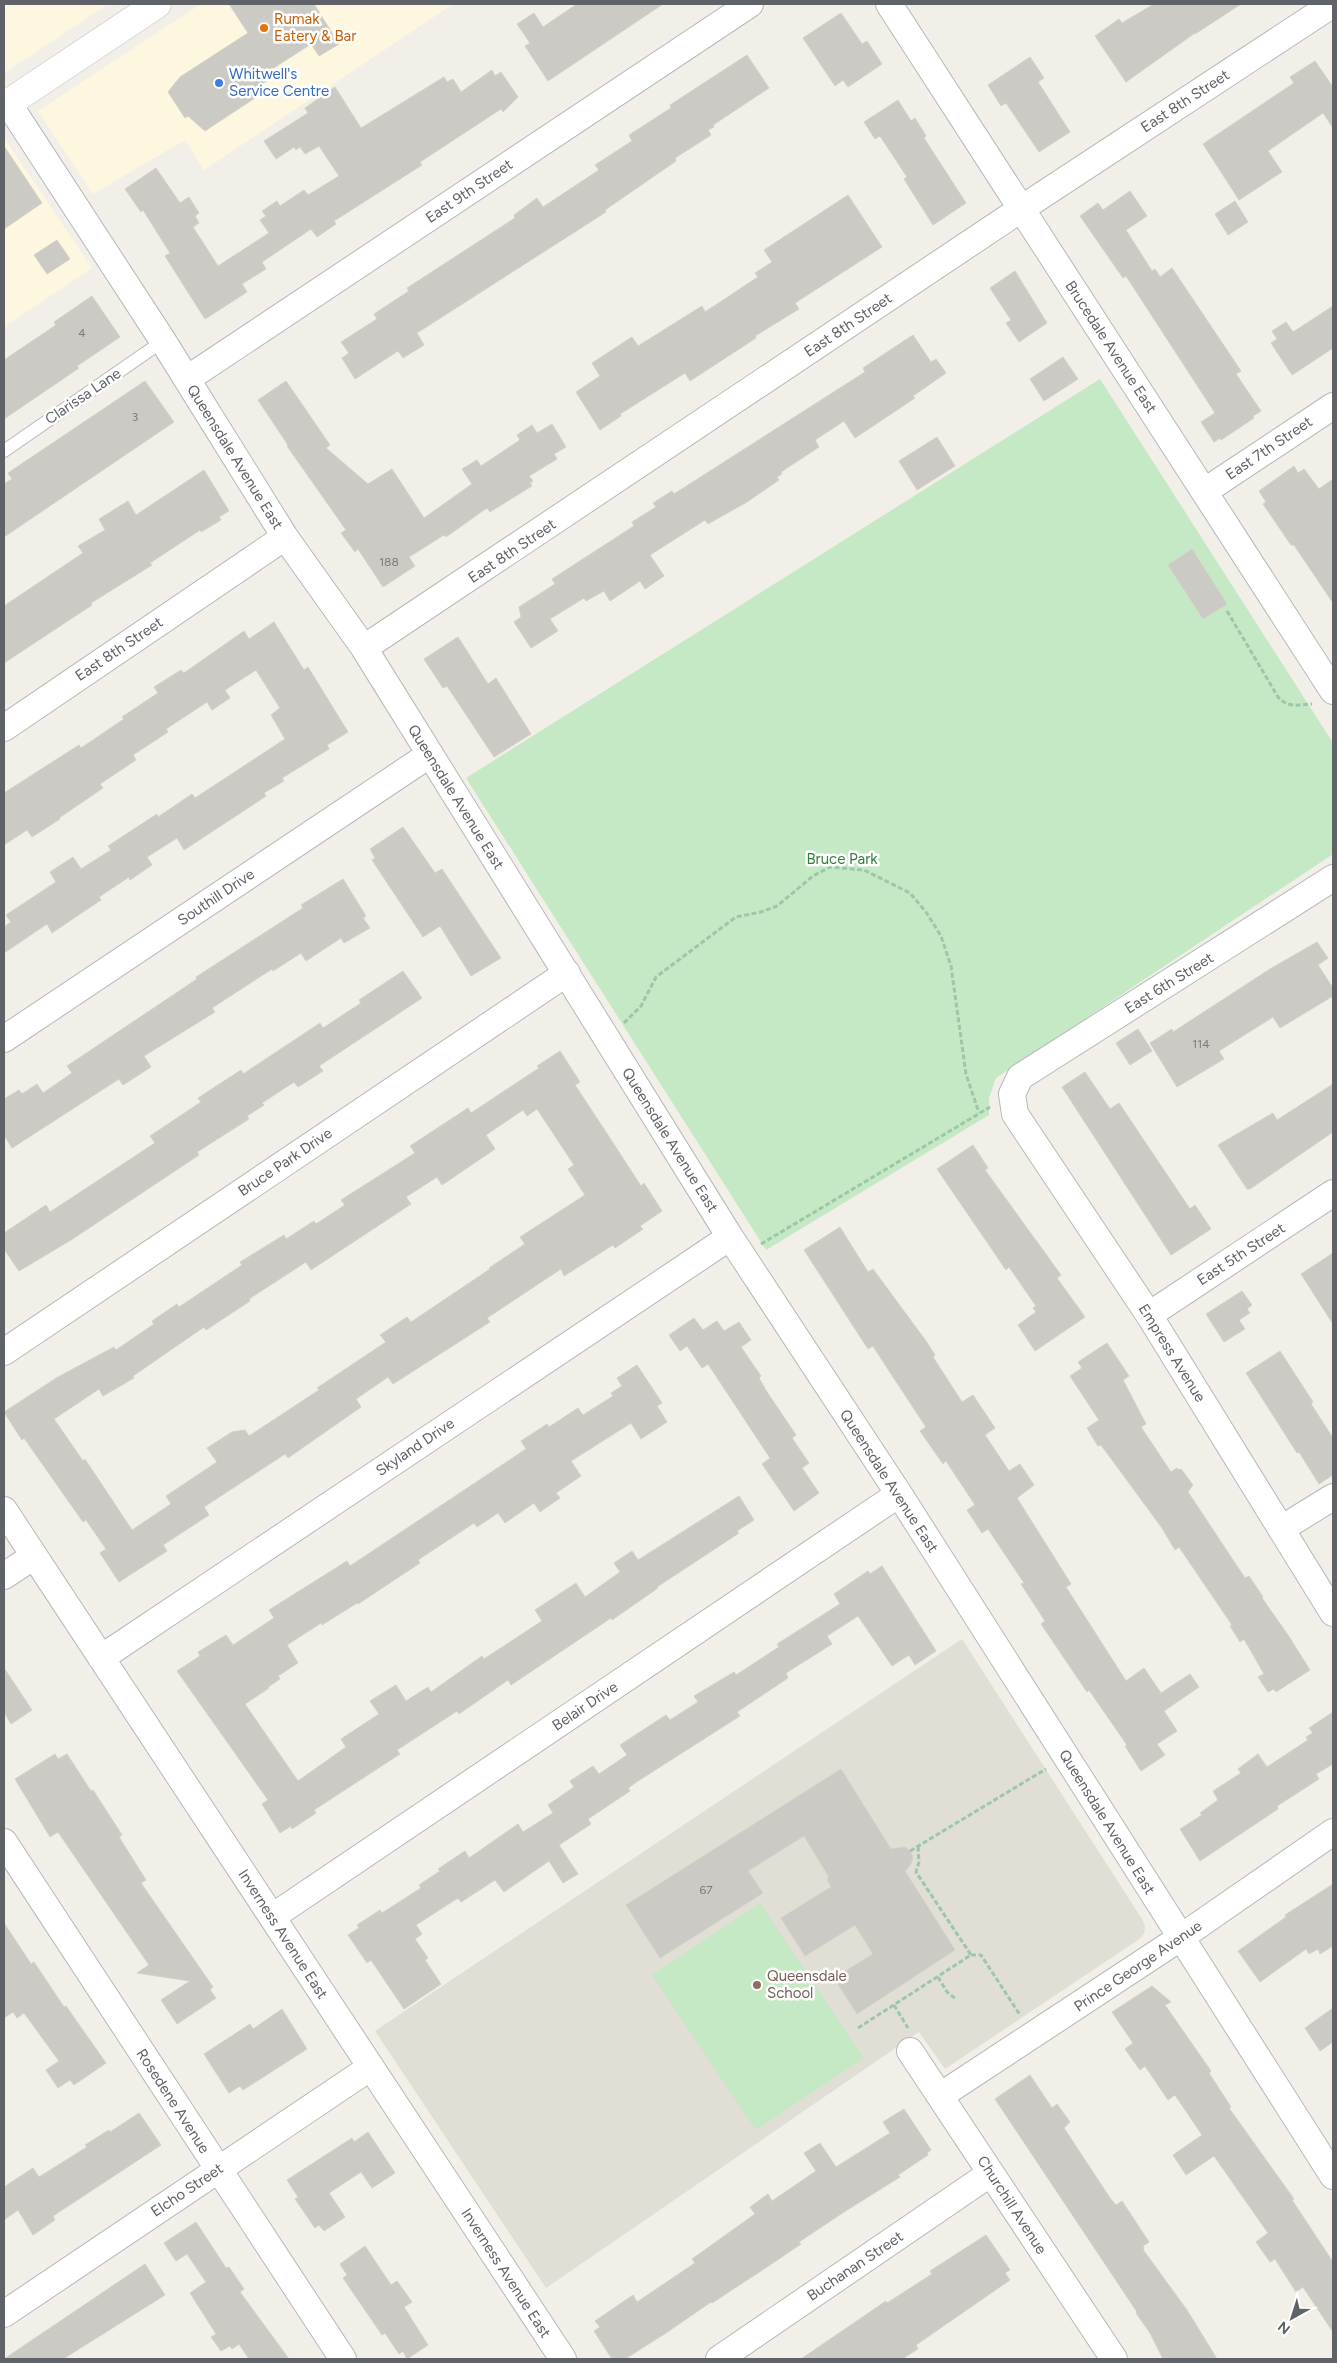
<svg xmlns="http://www.w3.org/2000/svg" width="1337" height="2363" viewBox="0 0 1337 2363" font-family="Figtree,sans-serif">
	<rect width="100%" height="100%" fill="#f1efe8"/>
	<path fill="#fef7e0" d="M4,4H108L4,73Z
		M201,4H453L204,170L185,140L93,194L38,111Z
		M4,138L92,268L4,327Z"/>
	<path fill="#e1ded6" d="M962,1639L1142,1919L1145,1926L1144,1934L1138,1940L945,2069L919,2032L546,2288L375,2031Z"/>
	<path fill="#c5e8c5" d="M1100,379L1333,743V854L996,1078L989,1098V1115L766,1250L466,778Z
		M760,1903L864,2058L756,2130L652,1975Z"/>
	<path fill="#cccac5" stroke="#d6d1c6" fill-rule="evenodd" d="M229,4H314L339,44L319,56L311,44L266,73L270,79L257,87L261,94L205,131L188,116L185,118L168,92L180,77L248,33Z
		M577,4H663L548,81L525,46L530,43L517,24L534,13L543,27Z
		M1154,4H1241L1195,34V33L1126,82L1095,36L1119,19L1122,23Z
		M841,13L862,44L867,41L882,64L848,87L843,80L835,86L803,38Z
		M747,55L769,88L713,125L714,127L708,130L711,135L675,158L676,161L605,210L606,212L417,333L424,345L403,358L398,351L355,379L342,358L349,353L341,342L377,319L374,314L409,291L407,288L515,218L514,215L537,198L543,207L599,170L595,165L632,141L629,135L671,108L670,105Z
		M1030,57L1044,78L1038,82L1070,132L1039,152L1006,103L1001,106L988,85Z
		M1315,61L1333,87V128L1323,113L1268,151L1282,172L1239,200L1203,144L1294,83L1290,77Z
		M492,70L495,76L501,72L518,97L503,112L501,109L420,162L422,165L334,221L336,224L317,237L311,229L262,262L266,269L242,284L247,292L205,319L165,256L170,253L143,210L141,212L125,189L156,168L180,203L189,197L199,213L195,216L199,223L193,227L218,266L269,233L260,220L266,216L262,211L277,201L280,206L304,190L308,195L339,176L319,146L305,154L300,147L296,150L294,147L276,159L264,141L308,113L305,108L335,87L361,128L444,77L447,82L453,79L461,92Z
		M898,100L911,121L915,118L926,136L924,138L966,203L933,225L904,179L907,177L880,136L875,139L864,122Z
		M4,146L42,203L4,229Z
		M1130,191L1147,216L1126,230L1152,271L1155,269L1160,277L1172,268L1241,371L1236,374L1261,411L1253,416L1254,418L1221,440L1220,438L1214,442L1201,422L1215,413L1126,276L1123,278L1080,216L1098,203L1103,210Z
		M848,195L882,247L795,303L799,309L755,336L756,338L690,381L685,373L620,414L621,416L600,430L576,392L600,376L592,363L632,337L638,346L702,306L705,312L758,277L755,273L772,262L764,250Z
		M1235,201L1248,222L1228,235L1215,214Z
		M57,240L70,259L47,274L34,255Z
		M1015,271L1047,323L1019,342L1006,323L1011,320L990,288Z
		M92,296L120,337L77,366L79,368L4,419V360L56,325L54,322Z
		M1333,306V348L1292,375L1271,343L1277,339L1272,331L1286,322L1293,332Z
		M913,335L931,362L936,359L946,373L913,396L915,398L855,438L844,421L815,440L819,447L781,472L782,474L777,477L779,480L747,502L708,524L705,520L650,555L664,576L645,589L640,581L610,601L604,591L586,601L584,598L550,619L558,631L531,648L514,622L521,617L519,607L555,584L552,579L634,526L632,522L656,507L653,503L672,491L674,494L865,372L863,368Z
		M1063,357L1078,379L1044,401L1030,379Z
		M145,381L174,422L4,537V484L12,479L8,473Z
		M286,381L330,445L326,448L368,484L392,469L424,518L472,484L462,469L477,460L481,466L520,440L517,435L532,425L537,433L552,424L566,447L554,454L557,459L529,476L533,481L530,483L532,486L490,512L487,508L446,537L444,535L409,557L415,566L383,587L358,549L355,552L341,533L346,530L287,446L288,445L258,400Z
		M937,437L955,466L917,490L899,461Z
		M1294,466L1298,473L1304,469L1319,489L1333,479V603L1294,545H1291L1263,504L1266,502L1259,491Z
		M204,470L229,511L219,517L221,520L201,532L200,530L150,563L152,565L91,603L92,605L4,663V606L83,553L78,546L105,530L99,519L128,501L136,515Z
		M1192,549L1227,604L1203,619L1168,565Z
		M274,622L304,670L308,667L348,732L327,745L329,749L282,778L284,781L264,793L266,796L242,812L184,850L177,838L147,857L152,865L130,880L129,877L99,897L101,900L74,918L52,933L47,924L4,953V927L11,922L6,915L56,882L50,872L73,857L81,869L111,850L108,846L157,814L158,817L192,794L195,798L285,739L271,715L280,708L256,670L225,690L230,698L212,710L207,702L166,729L168,732L133,755L136,760L100,784L103,788L59,818L60,819L32,837L27,830L4,845V793L79,745L81,748L124,719L122,717L158,693L154,687L181,670L184,673L244,631L249,639Z
		M458,637L488,684L496,678L531,734L494,757L447,686L443,688L424,659Z
		M403,827L435,873L442,869L501,958L471,976L440,926L423,937L372,860L375,858L370,849Z
		M343,879L366,916L363,918L370,928L344,943L341,938L306,961L301,953L273,971L272,969L212,1008L215,1012L144,1056L151,1067L123,1085L119,1079L12,1148L4,1135V1099L19,1090L22,1094L37,1084L43,1093L72,1073L67,1066L197,979L196,977L303,908L301,905Z
		M1317,942L1328,958L1318,965L1333,988V996L1280,1028L1273,1017L1219,1051L1224,1059L1177,1087L1150,1043L1172,1029L1173,1032L1270,969Z
		M403,971L422,998L319,1066L323,1071L298,1087L294,1082L262,1103L264,1105L247,1116L249,1119L197,1152L199,1155L71,1240L19,1271L4,1249V1233L46,1205L50,1212L155,1143L150,1136L201,1102L198,1098L241,1070L243,1074L320,1023L323,1028L361,1003L359,1000Z
		M1138,1029L1152,1051L1130,1065L1116,1043Z
		M560,1051L580,1082L575,1085L604,1129L641,1186L644,1183L662,1211L640,1226L643,1229L615,1248L613,1245L564,1276L561,1269L487,1318L490,1322L393,1384L388,1377L356,1399L361,1407L288,1458L285,1454L204,1507L209,1515L163,1545L167,1551L119,1582L100,1553L106,1549L86,1520L83,1522L24,1438L22,1440L4,1412L58,1377L114,1347L116,1350L154,1324L152,1321L177,1304L179,1307L242,1265L240,1262L284,1235L286,1239L314,1221L316,1224L345,1205L341,1200L415,1153L410,1146L468,1108L471,1113L539,1068L537,1066ZM537,1109L574,1165L568,1169L585,1195L520,1237L525,1244L489,1268L490,1269L411,1322L407,1317L380,1335L386,1342L317,1388L319,1390L249,1436L245,1430L232,1432L207,1448L217,1462L166,1496L171,1504L132,1530L85,1459L83,1461L54,1419L99,1389L103,1396L134,1378L133,1376L204,1327L206,1330L250,1301L249,1299L306,1262L311,1270L411,1204L406,1197L437,1177L442,1185L495,1149L486,1135L523,1110L527,1116Z
		M1085,1072L1110,1109L1119,1103L1190,1209L1195,1205L1211,1229L1171,1255L1062,1087Z
		M1333,1084V1132L1250,1189H1247L1218,1145L1273,1113L1277,1120Z
		M973,1145L988,1168L985,1170L1061,1275L1057,1278L1085,1317L1035,1351L1018,1325L1036,1312L1033,1308L1036,1306L1009,1267L1006,1270L937,1169Z
		M840,1227L868,1272L873,1269L926,1341L935,1355L933,1357L962,1402L973,1395L995,1428L985,1435L1009,1471L1020,1464L1034,1485L1017,1498L1071,1584L1066,1587L1126,1681L1144,1668L1161,1693L1190,1674L1199,1687L1164,1711L1177,1731L1157,1744L1165,1755L1141,1771L1125,1746L1127,1745L1089,1690L1087,1692L1041,1624L1045,1621L1021,1584L1024,1583L988,1529L982,1533L967,1510L975,1505L946,1461L943,1464L920,1431L926,1427L891,1374L873,1346L868,1349L804,1250Z
		M1333,1253V1324L1301,1274Z
		M1242,1291L1252,1305L1247,1309L1250,1313L1239,1320L1245,1329L1224,1342L1206,1314Z
		M694,1318L703,1330L717,1321L724,1331L739,1322L751,1340L741,1347L761,1376L759,1378L767,1392L796,1435L792,1438L809,1463L802,1468L819,1493L794,1511L762,1464L770,1458L708,1364L702,1368L687,1346L680,1351L669,1335Z
		M1107,1343L1129,1376L1123,1380L1146,1424L1141,1427L1171,1472L1177,1468L1179,1470L1181,1469L1193,1485L1188,1492L1245,1578L1249,1576L1263,1597L1262,1598L1288,1635L1310,1670L1276,1692L1274,1689L1268,1692L1258,1677L1264,1674L1244,1639L1240,1642L1230,1626L1232,1625L1179,1547L1175,1550L1162,1528L1101,1445L1098,1446L1087,1428L1099,1420L1070,1376L1082,1368L1078,1362Z
		M1280,1351L1313,1402L1311,1404L1333,1438V1475L1319,1484L1299,1452L1297,1453L1246,1373Z
		M637,1365L662,1403L657,1406L667,1422L641,1439L631,1423L571,1461L581,1476L556,1493L560,1498L540,1512L534,1503L505,1523L498,1513L477,1527L474,1523L418,1560L420,1563L358,1604L357,1603L322,1625L321,1623L287,1645L298,1663L278,1676L280,1679L268,1687L269,1688L245,1704L298,1781L346,1747L341,1739L379,1714L370,1701L396,1685L406,1701L428,1687L431,1692L482,1656L484,1659L542,1621L535,1610L576,1583L585,1597L620,1572L614,1563L632,1551L638,1560L739,1496L754,1520L737,1531L739,1533L657,1587L658,1588L612,1620L611,1618L511,1685L508,1680L459,1714L457,1711L397,1750L400,1754L314,1810L316,1813L292,1829L291,1826L280,1833L262,1804L268,1800L177,1671L200,1656L198,1652L226,1635L233,1645L274,1618L269,1610L347,1561L350,1566L526,1449L521,1441L547,1424L549,1427L578,1408L583,1415L613,1396L611,1393L622,1386L617,1378Z
		M882,1566L936,1651L915,1665L909,1655L892,1666L858,1616L827,1636L832,1644L786,1673L788,1678L737,1712L740,1716L638,1781L628,1788L630,1791L588,1819L591,1824L559,1845L578,1874L563,1883L549,1861L504,1892L495,1880L461,1902L458,1898L416,1925L422,1934L415,1939L428,1958L425,1960L441,1984L404,2009L371,1960L367,1963L348,1935L359,1928L357,1925L380,1910L382,1913L421,1888L419,1885L440,1871L438,1869L465,1851L469,1858L518,1824L523,1832L553,1813L548,1805L574,1787L570,1781L593,1766L599,1774L627,1755L620,1745L666,1715L670,1720L698,1702L694,1696L734,1672L736,1675L779,1647L777,1644L840,1604L834,1594L868,1571L870,1574Z
		M4,1668L32,1710L11,1724L4,1712Z
		M1333,1712V1764L1316,1774L1319,1779L1277,1806L1278,1809L1200,1861L1180,1829L1202,1815L1200,1813L1218,1800L1213,1791L1241,1773L1238,1769L1258,1754L1267,1767L1308,1740L1306,1737L1313,1733L1309,1728Z
		M55,1754L58,1759L67,1754L91,1791L93,1790L122,1835L119,1837L146,1880L141,1883L213,1987L210,1990L216,1998L177,2024L161,2000L190,1981L137,1973L149,1965L58,1832L50,1837L15,1779Z
		M841,1769L891,1849L905,1847L910,1851L913,1857L911,1864L905,1871L955,1950L857,2014L834,1978L873,1954L855,1925L805,1956L781,1918L831,1887L827,1879L829,1877L804,1836L748,1871L763,1893L660,1958L626,1905Z
		M1333,1884V1946L1320,1954L1318,1949L1309,1954L1306,1949L1260,1982L1238,1951L1286,1917L1285,1915Z
		M4,1923L31,1964L34,1962L64,2007L66,2006L106,2063L74,2085L70,2080L58,2088L46,2070L59,2061L24,2013L17,2018L13,2012L4,2018Z
		M1152,1986L1171,2002L1165,2005L1211,2071L1209,2073L1231,2107L1229,2108L1294,2199L1292,2200L1333,2262V2332L1303,2287L1296,2292L1275,2259L1270,2262L1256,2242L1268,2233L1214,2156L1186,2175L1173,2155L1202,2135L1175,2095L1168,2100L1145,2066L1140,2070L1125,2049L1133,2043L1112,2012Z
		M1333,2008V2042L1320,2051L1305,2028Z
		M282,2009L307,2049L243,2090L240,2086L229,2093L204,2054L250,2024L253,2029Z
		M1030,2075L1052,2108L1057,2104L1070,2122L1064,2128L1110,2198L1116,2205L1122,2201L1149,2242L1143,2246L1144,2251L1187,2310L1217,2359H1163L1150,2333L1136,2313L1137,2312L995,2099Z
		M904,2109L931,2150L927,2153L928,2155L898,2175L900,2177L844,2212L799,2242L801,2244L767,2267L712,2303L711,2302L666,2333L625,2359H612L594,2331L600,2327L595,2321L633,2295L637,2302L695,2263L692,2259L755,2214L750,2207L768,2194L772,2201L816,2171L804,2153L820,2143L836,2167L890,2133L883,2122Z
		M139,2113L161,2145L53,2216L55,2220L33,2235L18,2210L4,2220V2187L33,2168L39,2177L87,2147L85,2145L104,2133L109,2130L110,2132Z
		M368,2132L395,2173L372,2188L361,2172L329,2193L345,2217L324,2231L319,2225L315,2228L295,2199L298,2197L287,2180L352,2138L354,2142Z
		M196,2222L226,2268L229,2267L244,2289L240,2292L289,2359H249L239,2344L232,2349L230,2346L221,2351L211,2337L216,2334L190,2293L206,2282L187,2254L176,2261L164,2243Z
		M986,2235L1010,2270L1005,2273L1010,2280L916,2345L918,2349L902,2359H801L886,2301L887,2303L932,2274L930,2271Z
		M365,2246L391,2285L397,2281L412,2302L404,2307L428,2345L407,2359L403,2351L399,2354L385,2333L382,2335L343,2278L347,2275L340,2264Z
		M145,2264L165,2295L63,2359H4Z"/>
	<g fill="none" stroke-linecap="round" stroke-linejoin="round">
		<g stroke="#b5b8bc" stroke-width="14">
			<path id="service" d="M4,451L163,341"/>
		</g>
		<g stroke="#b5b8bc" stroke-width="28">
			<path id="minor" d="M889,4L1333,691
				M8,103L163,341L285,537L364,648L730,1237L899,1494L1333,2176
				M187,379L750,4
				M1205,491L1333,406
				M364,648L1021,209L1333,4
				M4,728L285,537
				M1333,878L1020,1077L1012,1094L1015,1114L1149,1315L1333,1613
				M4,1039L429,755
				M1149,1315L1333,1193
				M4,1352L567,973
				M4,1510L563,2359
				M1281,1529L1333,1497
				M4,1576L34,1556
				M101,1658L730,1237
				M4,1842L343,2359
				M272,1917L899,1494
				M910,2051L1114,2359
				M940,2096L1180,1938L1333,1832
				M4,2314L371,2067
				M719,2359L991,2173"/>
		</g>
		<g stroke="#b6babf" stroke-width="29">
			<path id="secondary" d="M4,106L157,4"/>
		</g>
		<path stroke="#9cc7a9" stroke-width="3" stroke-dasharray="5 2.5" stroke-linecap="butt" d="M1227,611L1278,697C1288,708 1298,705 1312,704
			M624,1023L641,1006L656,977L736,917L761,912L777,906L813,876L830,867L864,870L910,893L926,912L941,936L951,966L966,1074L979,1113
			M761,1244L990,1107
			M910,1851L1046,1769
			M971,1955H981L1020,2015
			M938,1977L947,1992L956,1999
			M894,2005L908,2028
			M858,2028L971,1955L916,1872L919,1862L918,1846"/>
		<use href="#service" stroke="#fff" stroke-width="12"/>
		<use href="#minor" stroke="#fff" stroke-width="26"/>
		<use href="#secondary" stroke="#fff" stroke-width="28"/>
	</g>
	<circle fill="#e8710a" stroke="#fff" stroke-width="2" cx="264" cy="28" r="5"/>
	<circle fill="#3f7fe0" stroke="#fff" stroke-width="2" cx="219" cy="83" r="5"/>
	<circle fill="#8d6e63" stroke="#fff" stroke-width="2" cx="757" cy="1985" r="5"/>
	<g text-anchor="middle" dominant-baseline="central" stroke-width="5" stroke-linejoin="round" paint-order="stroke">
		<g font-size="12" fill="#7a7d7f">
			<text x="82" y="333">4</text>
			<text x="135" y="417">3</text>
			<text x="389" y="562">188</text>
			<text x="1201" y="1044">114</text>
			<text x="706" y="1890">67</text>
		</g>
		<g font-size="15" fill="#c56008" stroke="#fff" text-anchor="start">
			<text x="274" y="19">Rumak<tspan x="274" dy="17">Eatery &amp; Bar</tspan></text>
		</g>
		<g font-size="15" fill="#366cbe" stroke="#fff" text-anchor="start">
			<text x="229" y="74">Whitwell's<tspan x="229" dy="17">Service Centre</tspan></text>
		</g>
		<g font-size="15" fill="#5f6368" stroke="#fff">
			<text transform="translate(1185 101) rotate(-33)">East 8th Street</text>
			<text transform="translate(469 191) rotate(-34)">East 9th Street</text>
			<text transform="translate(848 325) rotate(-34)">East 8th Street</text>
			<text transform="translate(1111 347) rotate(57)">Brucedale Avenue East</text>
			<text transform="translate(83 396) rotate(-34)">Clarissa Lane</text>
			<text transform="translate(1269 448) rotate(-34)">East 7th Street</text>
			<text transform="translate(235 457) rotate(58)">Queensdale Avenue East</text>
			<text transform="translate(512 551) rotate(-34)">East 8th Street</text>
			<text transform="translate(119 649) rotate(-34)">East 8th Street</text>
			<text transform="translate(456 797) rotate(58)">Queensdale Avenue East</text>
			<text transform="translate(216 897) rotate(-34)">Southill Drive</text>
			<text transform="translate(1169 983) rotate(-32)">East 6th Street</text>
			<text transform="translate(670 1140) rotate(58)">Queensdale Avenue East</text>
			<text transform="translate(285 1162) rotate(-34)">Bruce Park Drive</text>
			<text transform="translate(1241 1254) rotate(-33)">East 5th Street</text>
			<text transform="translate(1172 1353) rotate(58)">Empress Avenue</text>
			<text transform="translate(415 1447) rotate(-34)">Skyland Drive</text>
			<text transform="translate(889 1481) rotate(57)">Queensdale Avenue East</text>
			<text transform="translate(585 1706) rotate(-34)">Belair Drive</text>
			<text transform="translate(1107 1822) rotate(58)">Queensdale Avenue East</text>
			<text transform="translate(283 1934) rotate(57)">Inverness Avenue East</text>
			<text transform="translate(1138 1966) rotate(-34)">Prince George Avenue</text>
			<text transform="translate(173 2101) rotate(57)">Rosedene Avenue</text>
			<text transform="translate(187 2190) rotate(-34)">Elcho Street</text>
			<text transform="translate(1012 2205) rotate(57)">Churchill Avenue</text>
			<text transform="translate(855 2266) rotate(-34)">Buchanan Street</text>
			<text transform="translate(506 2273) rotate(57)">Inverness Avenue East</text>
		</g>
		<g font-size="15" fill="#348238" stroke="#fff">
			<text x="842" y="859">Bruce Park</text>
		</g>
		<g font-size="15" fill="#785e54" stroke="#fff" text-anchor="start">
			<text x="767" y="1976">Queensdale<tspan x="767" dy="17">School</tspan></text>
		</g>
	</g>
	<rect width="1337" height="2363" fill="none" stroke="#5f6368" stroke-width="10"/>
	<g transform="translate(1292 2318) rotate(219)" stroke="#ffffff" stroke-width="4" paint-order="stroke">
	<path d="M0-4L9 19L0 12L-9 19Z" fill="#5f6368"/>
	<text y="-8" font-size="14" font-weight="bold" text-anchor="middle" fill="#5f6368">N</text>
	</g>
</svg>
